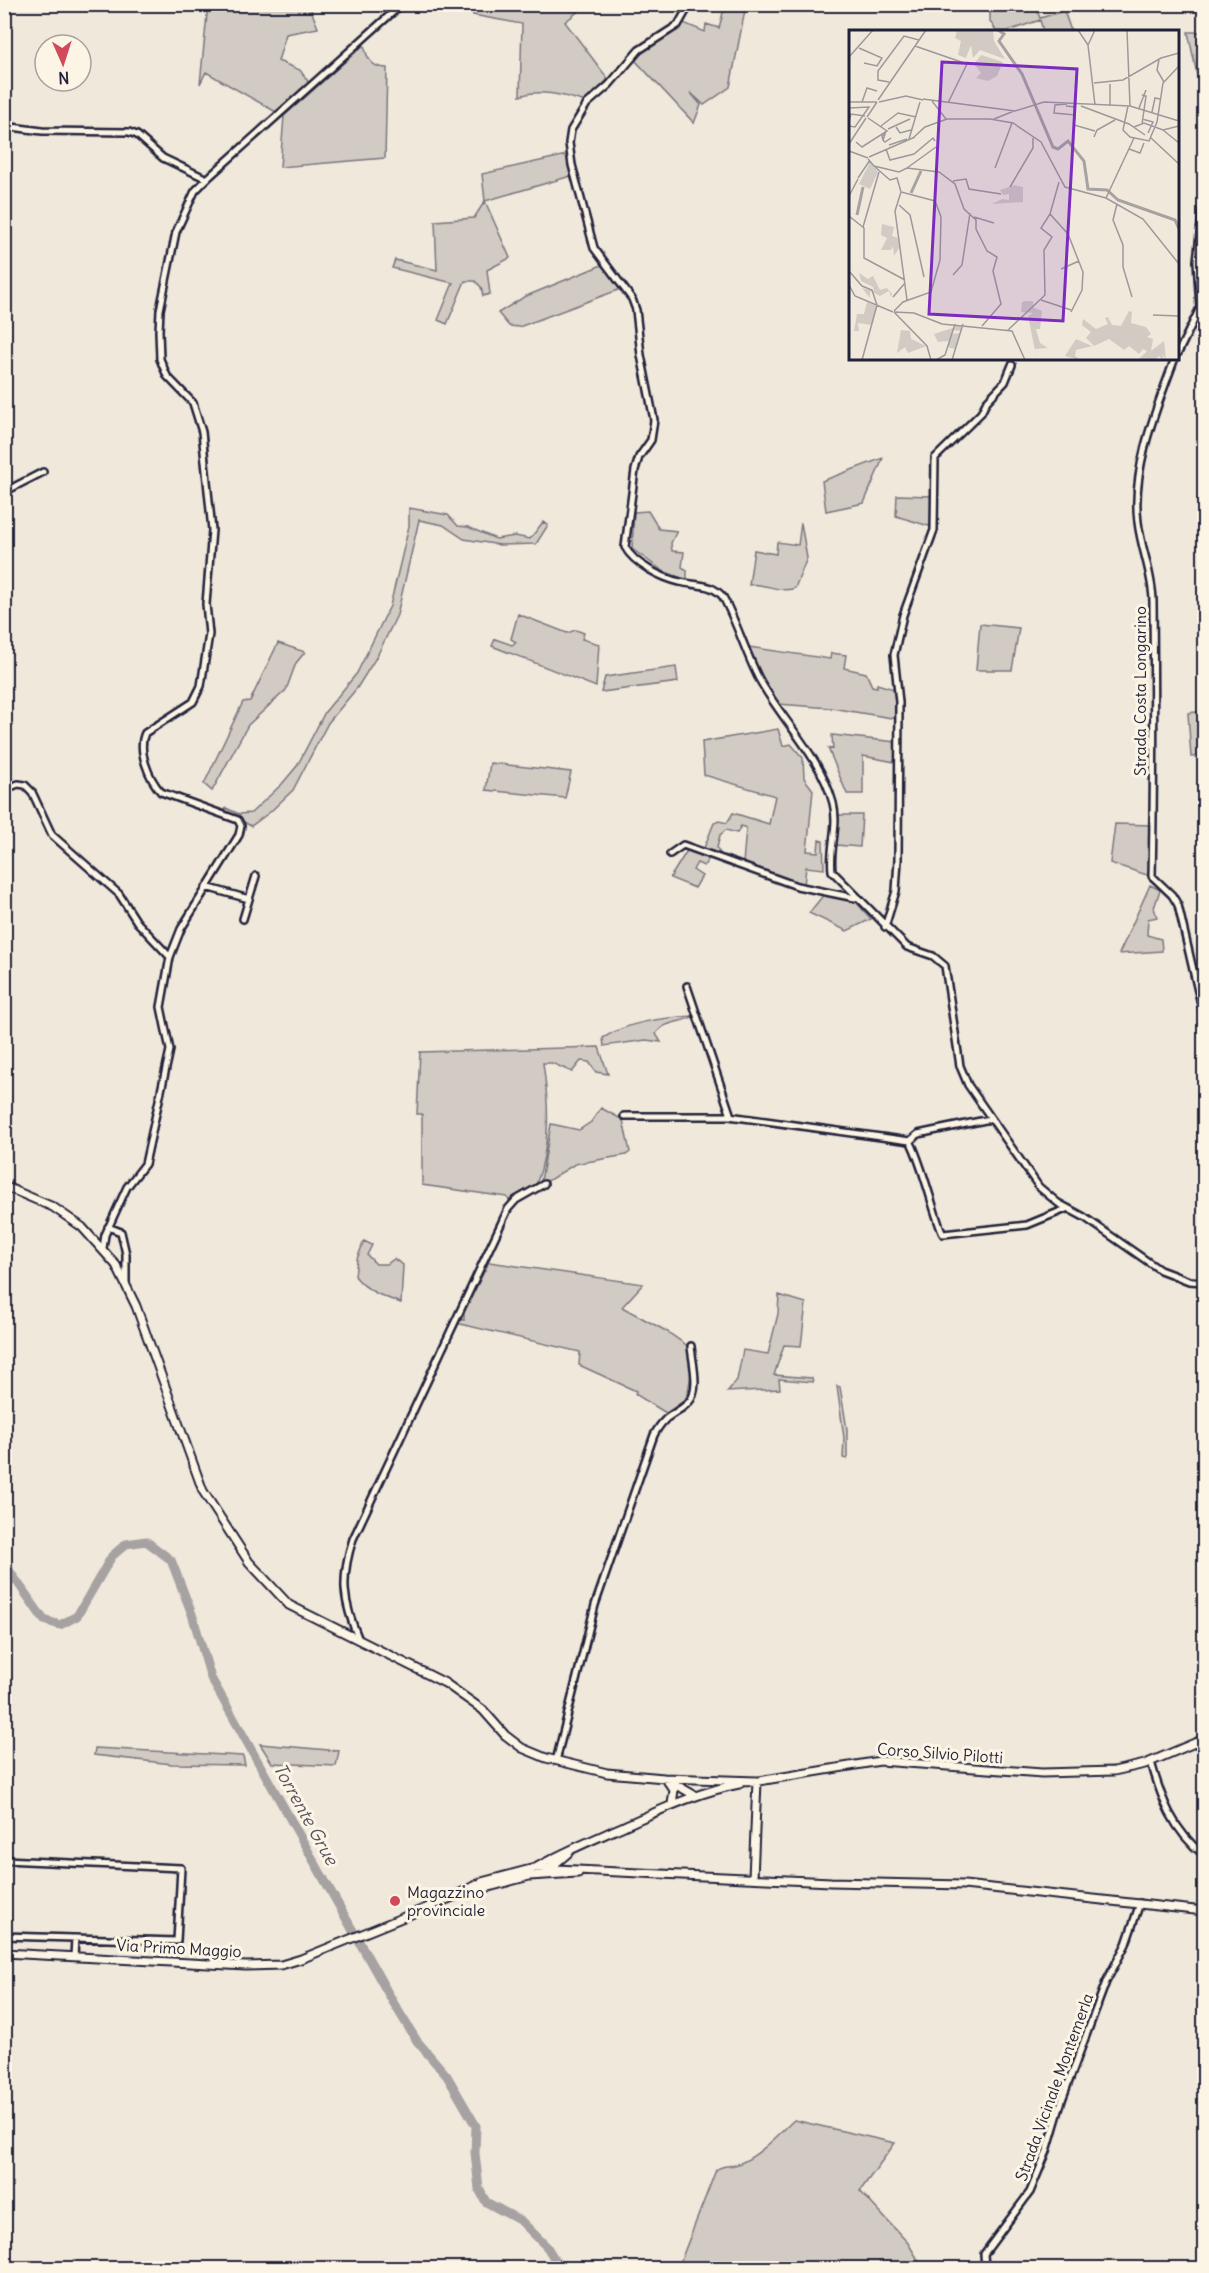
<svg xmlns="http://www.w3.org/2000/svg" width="1209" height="2273" viewBox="0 0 1209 2273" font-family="Delius,sans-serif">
	<rect width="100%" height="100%" fill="#efe8db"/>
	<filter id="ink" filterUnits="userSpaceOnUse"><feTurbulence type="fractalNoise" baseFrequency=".0167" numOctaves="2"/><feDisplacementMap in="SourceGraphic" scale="12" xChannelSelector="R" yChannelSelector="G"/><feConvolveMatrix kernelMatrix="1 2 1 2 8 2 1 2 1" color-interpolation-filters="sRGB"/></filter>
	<g filter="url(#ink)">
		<path fill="#d1cbc3" stroke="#7a767f" stroke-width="1.5" d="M208,5H309L318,28L286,34L278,61L300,70L309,83L276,112L206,72L200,84Z
			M472,5H583L585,6L565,22L608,79L586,102C565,96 540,88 520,96L522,24L473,15Z
			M725,5H746L730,87L704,105L690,92L701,105L694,123L634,59L684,23L705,32L706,24L719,28Z
			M990,5H1035L1040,18L1064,11L1071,31H1043L1040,20L1008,31H996L990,21Z
			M1188,32H1204V108Z
			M364,45C367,59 372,68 387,68L385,158L280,167L284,116Z
			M567,155L571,176L485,201L510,258L487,270L490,294L483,296L481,287L475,281H465L447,324L438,320L453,283L392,268L395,260L437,270L435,221L474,218L485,201L482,174Z
			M602,265L621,289L519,327L509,326L498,313L524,297Z
			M883,458L864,503L826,511L822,481Z
			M897,495L932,496V527L896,516Z
			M409,508L448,515L458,526L468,527L496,539L515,536L530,539L543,522L548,525L536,544L500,545L464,539L443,525L419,520L397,615L377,656L357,688L328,723L293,790L270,812L251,826L224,811L226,808L239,814L251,813L282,784L297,766L325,712L357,673L390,606L409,526Z
			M648,511L659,529L677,531L671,543L672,551L684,552L682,567L687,570V580L663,571L632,549L634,512Z
			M801,523L807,558L795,588C781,594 764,582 749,585L754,550L776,554L777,542L798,545Z
			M518,614L567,633L576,630L584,633L582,639L599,644L596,687L492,646L495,639L512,645L516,642L511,639Z
			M980,624L1019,628L1012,670H976Z
			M278,643L305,652L296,663L286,690L248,725L212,791L204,784L243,702L250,701Z
			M749,647L830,659L831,653L846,655L844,668L866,673L872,686L877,687V684L894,689L898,719L831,708L778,704L761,676Z
			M676,667L678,682L601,692L605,677Z
			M1204,711V756L1191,757L1188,713Z
			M778,729L783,746L791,744L803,758L804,778L813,790L807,851L818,852L819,840L823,841L824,869L806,867L804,885L743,863L746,828L741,826L737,833L726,830L720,835L717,848L721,855L704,848L714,823L719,821L727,823L733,813L769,824L775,796L704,775L702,742Z
			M832,735L896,742L895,762L863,756V794H847L828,748L833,749Z
			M490,763L571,772L565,798L486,790Z
			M839,815H862L860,847L836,845Z
			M1115,824L1152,825L1150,876L1110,863Z
			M688,849L710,857L704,866L697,863L693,870L702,876L695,888L670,878Z
			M1150,885L1160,890L1154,908L1157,917L1148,919L1147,935L1161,939L1162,951L1119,954Z
			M825,893L855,901L871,919L847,931L809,913Z
			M694,1016C684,1023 664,1020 656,1034L661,1042L646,1040L604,1046L603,1038C629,1021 664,1018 694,1016Z
			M599,1047L608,1074L596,1072L589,1062L581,1061L572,1072L552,1063H543C549,1105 551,1145 536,1185L510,1202L507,1197L422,1185V1114H417L420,1052Z
			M601,1108L623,1120L630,1152L626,1155L575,1164L546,1182L541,1181L551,1124L579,1130L591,1122Z
			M364,1241L372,1245L367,1255L376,1264H387L394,1259L403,1265L401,1303C384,1297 366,1291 355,1276L357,1259Z
			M489,1262L643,1284L622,1307L666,1331L689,1347L691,1374L688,1392L685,1400L666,1413L635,1394L636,1391L579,1365L580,1352L456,1323L458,1319L464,1320V1312Z
			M779,1295L806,1303L801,1346L784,1345L774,1375L812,1378L813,1382L779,1379L780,1389L727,1392L737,1380L743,1350L768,1354L778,1314Z
			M837,1386L840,1387L847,1429V1459L843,1458L844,1438Z
			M260,1744L339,1751L336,1766L272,1763Z
			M95,1748L243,1756L245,1765L172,1764L94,1755Z
			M794,2120L895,2143L860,2191L908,2243L923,2268H678L716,2170C723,2164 730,2167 738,2164C758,2157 778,2135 794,2120Z"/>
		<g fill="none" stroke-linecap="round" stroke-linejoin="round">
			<path stroke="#a6a2a2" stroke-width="9" d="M4,1563L44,1620L60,1625L77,1616L112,1556L126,1544L146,1541L171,1560L192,1614L211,1678L393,2002L417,2041L447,2076L476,2126L475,2153L479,2189L486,2202L521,2221L547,2247L560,2268"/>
			<g stroke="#22223b" stroke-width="10">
				<path id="street" d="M690,4L678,25L639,50L609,85L587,104L571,130L569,143L572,165L594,248L632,299L636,310L641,355L654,420L651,440L639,457L635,470L625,547C634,564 662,578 680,582C696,586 712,583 723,597C737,623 745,651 758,677C781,720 820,755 833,803C839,826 829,848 832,871L907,947L933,956L945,966L960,1066L968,1085L1039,1187L1058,1203L1084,1217L1160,1270L1189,1281L1204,1282
					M4,126L42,131L129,132L137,135L163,158L207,179
					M1178,353L1200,308L1197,261L1204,197
					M1175,358C1157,407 1131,469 1138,522C1141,549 1153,575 1153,602C1154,694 1154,785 1152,876L1172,895L1178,905L1204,1017
					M4,492L43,472
					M4,790L18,784L25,785L32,792L52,835L119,894L137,922L170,957L161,1007L170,1050L145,1164L127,1187L105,1235L103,1248
					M670,854L683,845L797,886L855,898
					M206,887L249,899L256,876
					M243,919L249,899
					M885,927L896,891L898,860L899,702L894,655L903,615L934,530L935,458L981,413L987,401L1005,382L1012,365
					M170,957L181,929L239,835L241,826L238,820L161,792C149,779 137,750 145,733L193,702L201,686L209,634L206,604L212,530L202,432L193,403L167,376L160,359L159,331L160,310L176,232L195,191L209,177L402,4
					M687,986L731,1116
					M624,1116H729L910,1141C921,1158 938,1229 943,1234L1027,1225L1066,1209
					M910,1141L918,1134L990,1119
					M108,1227L121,1232L126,1254V1282
					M359,1640C343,1602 340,1579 353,1539L508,1209L516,1200L544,1184
					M556,1761L595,1605L654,1435C666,1413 673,1417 688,1403C701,1391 692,1361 691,1346
					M1151,1762C1161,1798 1173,1831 1204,1855
					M4,1860L181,1868L177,1941L4,1936
					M74,1957L75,1938
					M990,2268L985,2267L984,2254L1030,2192L1047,2151L1062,2100L1106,1982L1126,1944L1140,1903"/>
			</g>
			<g stroke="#22223b" stroke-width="11">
				<path id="secondary" d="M4,1186L53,1207L82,1227L116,1265L136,1306L203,1491L249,1562L289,1605L445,1683L483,1710L505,1735L522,1748L546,1758L607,1773L664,1778L757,1781
					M668,1780L694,1795
					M668,1782L674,1790L672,1804
					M753,1782L880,1761L1042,1773L1114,1771L1145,1764L1204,1739
					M537,1867C565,1851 595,1839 626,1825C663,1809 698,1792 739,1784
					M549,1869L568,1853
					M753,1878L757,1781
					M474,1891L529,1876L578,1873
					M4,1953L246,1966L281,1965L301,1959L453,1897L482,1882L535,1868L831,1882L964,1885L1204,1911"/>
			</g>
			<use href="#street" stroke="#fcf5e5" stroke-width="5"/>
			<use href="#secondary" stroke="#fcf5e5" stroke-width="7"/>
		</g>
	</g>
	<circle fill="#d1495b" stroke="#fcf5e5" stroke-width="2" cx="395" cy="1901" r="6"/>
	<g text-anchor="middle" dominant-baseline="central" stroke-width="6" stroke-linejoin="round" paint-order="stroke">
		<g font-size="16" fill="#22223b" stroke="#fcf5e5">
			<text transform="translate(1140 691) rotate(-90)">Strada Costa Longarino</text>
			<text transform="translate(940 1753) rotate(4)">Corso Silvio Pilotti</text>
			<text transform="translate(179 1948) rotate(3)">Via Primo Maggio</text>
			<text transform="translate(1054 2087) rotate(-70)">Strada Vicinale Montemerla</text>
		</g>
		<g font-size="16" fill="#22223b" stroke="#fcf5e5" text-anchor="start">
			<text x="407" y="1892">Magazzino<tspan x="407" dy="18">provinciale</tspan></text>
		</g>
		<g font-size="18" font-style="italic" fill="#575564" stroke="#fcf5e5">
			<text transform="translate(306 1814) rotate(61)">Torrente Grue</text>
		</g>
	</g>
	<g transform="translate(849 30)">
		<rect width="330" height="330" fill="#efe8db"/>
		<path d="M108,0H144L145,11L156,29L131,20L124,28L122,15L117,28L109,25L112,11L106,8ZM132,25L154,32L148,46L139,51L127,48L132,43L125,34ZM21,132L29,142L21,159L10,154ZM165,155L174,157V172L143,174L153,169L160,170V164L154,165L151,160ZM33,194L45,197L43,206L49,208L50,218L45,226L44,216L42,220H32L38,208L32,205ZM10,243L19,249L24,246L31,260L38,258L43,264L42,267L40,261L31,266L21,261V268L13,258L25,261L24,257L12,251ZM177,271H184V277L193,281L191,299H187L191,313L199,318L186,319L188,330L179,286L184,283L172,282L173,272ZM18,272L27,276L23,295L9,293L10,301H5L8,284H15ZM280,281L283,282L282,293L297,297L302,304L298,307L304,309L302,321L315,311L317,330L313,323L315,330L310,326L306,330L290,329L298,321L294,319L290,324L280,316L275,320L260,309L245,316L237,308L242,302L233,295L234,289L247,299L259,294L256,288L259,287L263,295L272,296ZM113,295L112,301L103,300V304L111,303L106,319L98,317L100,311L89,312L85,304ZM52,300L61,301L62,309L77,316L59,323L56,317L48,323ZM227,309L243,316L227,320L226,326L232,330L216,326Z" fill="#d1cbc3"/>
		<path fill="none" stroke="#a6a2a2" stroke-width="3" d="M149,0L155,4L150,11L173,44L204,117L209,119L219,111L235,131L239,159L258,160L269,170L326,190L330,199M62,163L72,141M8,185L14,157"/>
		<path fill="none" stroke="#9d999b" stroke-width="1.5" d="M229,0L239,15M246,0L239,15L246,75M278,0L281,76M66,16L118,34L99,73M10,18L33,28L28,36L15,33M0,27L24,0M310,30L308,40L315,52M40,52L29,50V41L55,6L70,10M245,53L274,50L312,28L330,23M261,54V76M74,69L166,81L195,72L281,76L330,91M29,70L77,0M83,71L97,89M0,72H28M13,72L18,58L28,61M30,72L57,66L74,70M217,76L226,77V85L205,83L206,75L218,74M232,76L280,94L296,105M279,76L274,100L281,107L300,111L308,92L314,53L330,36M0,78L20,77L6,97L0,96M290,78L297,60M303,82L306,68L311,69M226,85L225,95L246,101M18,87L28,72M141,89L164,93L192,112L216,157L257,168L294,189L330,234M145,89L165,81M293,89L304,92L299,103M0,91L2,84L16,86M293,94L297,66L293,65M32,96L49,83L67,87M47,97L51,103L62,100M285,97L295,93L314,100L330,96M39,99L61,89M314,100L330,113M65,107L76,97L98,89H141M245,107L248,100L266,90M302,108L330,134M60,109L71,72M34,110L36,104L33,106L34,110L36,112L42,108M7,112L13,117L38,101L19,88M0,114L17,88M40,115L58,109M37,119L41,130L65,124L84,108L86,111M280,119L291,123L295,113M0,121L19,128M20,127L66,107M19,129L25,136L50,142L58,138L90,142L106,154L115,179L127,190V199L138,221L148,227L144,241L152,274L133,296M26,137L41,150L48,148L52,162L86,171L92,187L91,230L82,262L54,272L45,281M58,138L87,117M146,138L163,93M9,148L21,130M104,151L117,149L120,159L152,164M210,152L201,184L219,204L234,242L233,260L222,282M161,157L184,118V108M52,162L46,181L58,270M0,166L9,149M257,168L285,108M268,174L264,190L274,215V237L283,267M50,175L61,185L75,247M0,186L15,198V228L56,250M125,187L145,193M14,197L30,142M212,239L230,231M0,241L13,256L23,260L28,275L13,330M104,245L113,235L121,183M0,255L6,266L44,282M44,267L56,253M192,270L222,280M45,282L65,283L93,294L163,301L176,330M45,282L78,316L82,330M304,285L330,286M159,300L196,265L195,220L203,207L192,198L201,184M87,330L96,325L106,294M103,330L114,294"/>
		<path fill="#7b2cbf" fill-opacity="0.15" stroke="#7b2cbf" stroke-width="3" d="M93,32L228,39L214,291L80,284Z"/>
		<rect width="330" height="330" fill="none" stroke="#22223b" stroke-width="3"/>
	</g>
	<rect width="1209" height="2273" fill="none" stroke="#fcf5e5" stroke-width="24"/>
	<rect x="12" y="12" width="1185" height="2249" fill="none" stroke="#22223b" stroke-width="2" filter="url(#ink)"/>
	<g transform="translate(63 63) rotate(177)"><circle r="28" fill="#fcf5e5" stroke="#a5a1a1" stroke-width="1.5"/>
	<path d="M0-4.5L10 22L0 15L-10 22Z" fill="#d1495b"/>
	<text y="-9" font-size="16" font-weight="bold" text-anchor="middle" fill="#22223b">N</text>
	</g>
</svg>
